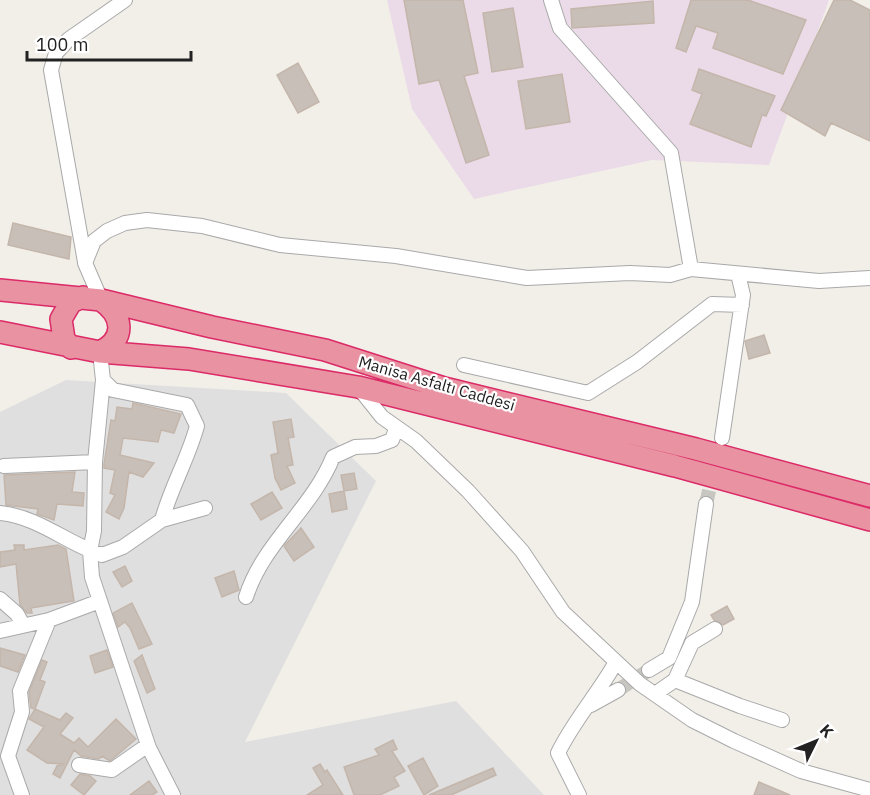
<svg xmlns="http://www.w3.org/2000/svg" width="870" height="795" viewBox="0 0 870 795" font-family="'IBM Plex Sans',sans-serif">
	<rect width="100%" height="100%" fill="#f2efe9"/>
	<path fill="#e0dfdf" d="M66,380L286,393L376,481L245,742L456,701L544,795H0V412Z"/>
	<path fill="#ebdbe8" d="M387,0H829L769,165L652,160L474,199L412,109Z"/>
	<path fill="#c7bfb8" stroke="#c4b6ab" stroke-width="1.5" d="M404,0H463L478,73L464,76L489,155L466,163L439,80L419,84Z
		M691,0H748L806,20L783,74L713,48L718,33L696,26L686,52L676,48Z
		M834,0H850L870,10V141L831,123L825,136L781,110Z
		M653,1L654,23L572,28L571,9Z
		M513,8L523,67L492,72L483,13Z
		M298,63L319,102L298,113L277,75Z
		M699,69L775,96L766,116L762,115L751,147L690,124L702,94L692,90Z
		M562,74L570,122L526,129L518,81Z
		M13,223L71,237L69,259L8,245Z
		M764,335L770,353L749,359L745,341Z
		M133,403L181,414L174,433L161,430L158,442L123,438L120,455L154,463L143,477L129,472L124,508L119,519L106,512L115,495L110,493L115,470L104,468V464L111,420L115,421L117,407L132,409Z
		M291,419L294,437L288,438L293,465L287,466L295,483L281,490L275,478L271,455L278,453L273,422Z
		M75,472L72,492L84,493L83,506L57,504L54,520L37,514L38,509L6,505L4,475Z
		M354,473L357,489L344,491L341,475Z
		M344,491L347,509L332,512L329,494Z
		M272,492L282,508L261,520L251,504Z
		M301,528L314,547L294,561L284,546Z
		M14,545H24V550L58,545L66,549L74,601L31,608L32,613H27L20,605L16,564L0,567V552L15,550Z
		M125,566L132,581L122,587L113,572Z
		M234,571L239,590L222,597L215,578Z
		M132,603L152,644L139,649L130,628L125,622L118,627L113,613Z
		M727,606L734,619L723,625L714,620L711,615Z
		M0,648L25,655L18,672L0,666Z
		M107,650L113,667L95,673L90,656Z
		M142,655L155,689L147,693L134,661Z
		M42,660L47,662L40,680L45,682L35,709L31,708L29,692Z
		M35,709L60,720L66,713L73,718L60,734L74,743L79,738L88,747L116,719L136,739L110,761L102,756L99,759L81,756L74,750L60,778L53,774L57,766L64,764L47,763L27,750L44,727L29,719Z
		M393,740L397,749L392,751L405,771L394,777L399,786L380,795H354L344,767L379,755L375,749Z
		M423,758L438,786L424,795L408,766Z
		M320,764L325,772L327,770L343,795H307L323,785L313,768Z
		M493,768L496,775L451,795H429Z
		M80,774L90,776L96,781L84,795L71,785Z
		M149,781L157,792L152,795H130Z
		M759,782L790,795H754Z"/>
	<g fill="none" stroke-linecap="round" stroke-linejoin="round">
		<path stroke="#c8c6c1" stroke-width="14" stroke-dasharray="14 7" stroke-linecap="butt" d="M706,504L714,469
			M618,690L649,670"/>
		<g stroke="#a9a9a9" stroke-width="16">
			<path id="minor" d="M551,0L560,28L671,153L691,269
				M85,262L51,70L56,53L69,39L125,0
				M101,300L85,263L94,241L107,231L125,223L147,220L202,226L280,245L396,256L527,278L630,273L670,275L691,269L819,281L870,278
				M100,352L103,380L95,462L94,531L90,551L92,577L149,748L173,795
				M464,365L588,393L637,362L712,304L742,305
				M103,380L113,390L187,405L197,426C188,459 171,487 162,520
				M358,387L382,417L416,441L468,491L522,551L563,612L640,684L692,720L734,741L801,771L870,790
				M722,438L743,295L738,274
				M4,466L95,462
				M0,513C39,517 66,543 102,555L123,547L162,520L205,508
				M246,597C263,543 312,509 333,457L355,447L376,446L392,440L396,429
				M0,599L17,614L23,625
				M0,631L49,620L100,601
				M649,670L669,658L692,602L706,504
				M675,680L692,643L715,629
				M655,694L675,680L740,706L782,720
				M591,705L618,690
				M79,765L112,770L148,745
				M22,795L8,756L22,712L20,691L49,620
				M579,795L558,753C574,720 598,694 616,662"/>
		</g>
		<g stroke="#dc2a67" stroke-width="24">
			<path id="highway" d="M0,290L101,300L212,327L325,350L444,388L696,449L870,496
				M0,332L100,352L189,359L358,387L675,466L870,520
				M71,348L64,339L61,319L71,302L83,297
				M100,352C127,339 123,315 101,300"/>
		</g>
		<use href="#minor" stroke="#fff" stroke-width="14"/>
		<use href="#highway" stroke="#e892a2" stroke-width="21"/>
	</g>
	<g text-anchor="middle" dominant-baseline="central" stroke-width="4.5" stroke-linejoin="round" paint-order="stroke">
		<g font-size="16" fill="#222" stroke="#fff">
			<text transform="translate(437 383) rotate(16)">Manisa Asfaltı Caddesi</text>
		</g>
	</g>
	<g transform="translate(816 741) rotate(47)" stroke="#ffffff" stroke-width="4.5" paint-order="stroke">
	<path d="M0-4.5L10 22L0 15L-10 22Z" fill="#222222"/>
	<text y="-9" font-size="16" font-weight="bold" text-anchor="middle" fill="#222222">K</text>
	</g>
	<path d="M27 51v9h164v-9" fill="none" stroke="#222222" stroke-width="3"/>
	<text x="36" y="51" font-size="18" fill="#222222" stroke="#ffffff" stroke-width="4.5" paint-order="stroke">100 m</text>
</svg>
